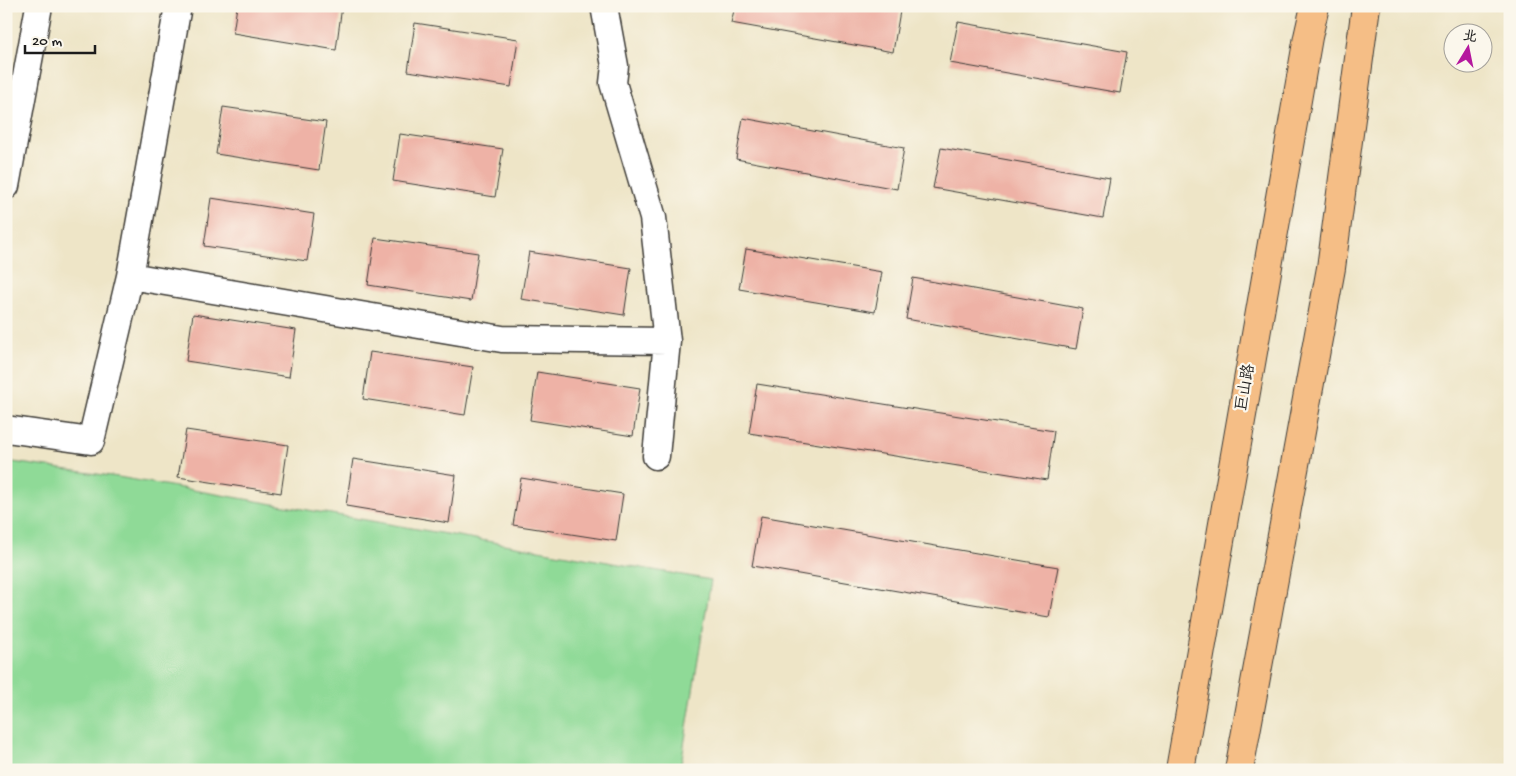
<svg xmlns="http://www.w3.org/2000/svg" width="1516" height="776" viewBox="0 0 1516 776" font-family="'Gochi Hand','LXGW WenKai TC',sans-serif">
	<rect width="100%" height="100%" fill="#fbf7ec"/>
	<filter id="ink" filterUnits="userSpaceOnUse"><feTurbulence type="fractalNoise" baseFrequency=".02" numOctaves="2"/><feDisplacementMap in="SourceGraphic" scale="10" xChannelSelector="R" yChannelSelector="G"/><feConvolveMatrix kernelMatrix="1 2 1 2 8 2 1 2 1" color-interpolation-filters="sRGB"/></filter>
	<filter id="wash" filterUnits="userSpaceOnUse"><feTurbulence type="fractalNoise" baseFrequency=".0096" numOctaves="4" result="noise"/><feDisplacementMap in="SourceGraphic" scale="20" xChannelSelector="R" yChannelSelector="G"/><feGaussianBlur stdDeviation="1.12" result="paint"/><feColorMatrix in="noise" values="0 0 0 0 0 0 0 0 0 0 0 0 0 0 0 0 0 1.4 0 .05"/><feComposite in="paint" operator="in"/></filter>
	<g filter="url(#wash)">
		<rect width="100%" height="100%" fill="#eee5c7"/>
		<path fill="#8fda97" stroke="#567b5a" d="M6,461L118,477L711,580L680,770H6Z"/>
		<g id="blocks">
			<path fill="#eeb2a6" d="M237,6H342L336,50L233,33Z
				M735,6H875L900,11L893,52L731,23Z
				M958,22L1127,52L1120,93L950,63Z
				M415,23L518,39L511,87L408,71Z
				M223,107L326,122L319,170L216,154Z
				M743,118L904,148L897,189L736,159Z
				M400,134L503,149L495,197L393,181Z
				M941,148L1110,178L1103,218L933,188Z
				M211,198L314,214L307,261L204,246Z
				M375,238L478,253L471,301L368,285Z
				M746,249L882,272L875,312L739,289Z
				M529,252L631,268L624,315L521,299Z
				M913,278L1083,309L1076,349L906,319Z
				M193,314L296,330L289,377L186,361Z
				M370,352L473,367L465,415L363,399Z
				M537,372L640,388L633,436L530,420Z
				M757,384L1054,431L1047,480L749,433Z
				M186,430L288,445L281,493L178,477Z
				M353,459L456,475L449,523L346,506Z
				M521,478L623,494L616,541L513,525Z
				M761,516L1058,567L1049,617L752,566Z"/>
		</g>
	</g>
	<g filter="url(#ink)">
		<use href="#blocks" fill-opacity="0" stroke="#3c3a36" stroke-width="1"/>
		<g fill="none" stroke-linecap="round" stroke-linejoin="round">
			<g stroke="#3c3a36" stroke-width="29">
				<path id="minor" d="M604,6L615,66L613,83L653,218L667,341L656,456
					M6,186L39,6
					M130,276L502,339L667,341
					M6,429L91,441L130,276L178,6"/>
			</g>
			<g stroke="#3c3a36" stroke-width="30">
				<path id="major" d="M1180,770L1308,37L1315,6
					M1239,770L1331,268L1366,6"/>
			</g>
			<use href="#minor" stroke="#fff" stroke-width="26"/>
			<use href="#major" stroke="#f5be86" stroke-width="28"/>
		</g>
	</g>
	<g text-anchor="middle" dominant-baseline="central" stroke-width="4.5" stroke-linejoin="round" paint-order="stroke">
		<g font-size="16" fill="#1c1c1c" stroke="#fbf7ec">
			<text transform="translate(1247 388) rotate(-80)">巨山路</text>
		</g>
	</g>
	<rect width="1516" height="776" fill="none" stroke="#fbf7ec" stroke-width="25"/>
	<g transform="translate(1468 48) rotate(10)"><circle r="24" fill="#fbf7ec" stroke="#a29f99"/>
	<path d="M0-4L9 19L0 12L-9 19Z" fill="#b5179e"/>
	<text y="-8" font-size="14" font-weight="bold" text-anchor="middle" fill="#1c1c1c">北</text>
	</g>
	<path d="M25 45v8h70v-8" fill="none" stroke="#1c1c1c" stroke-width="2.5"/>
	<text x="32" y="45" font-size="15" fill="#1c1c1c" stroke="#fbf7ec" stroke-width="4" paint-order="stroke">20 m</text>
</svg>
